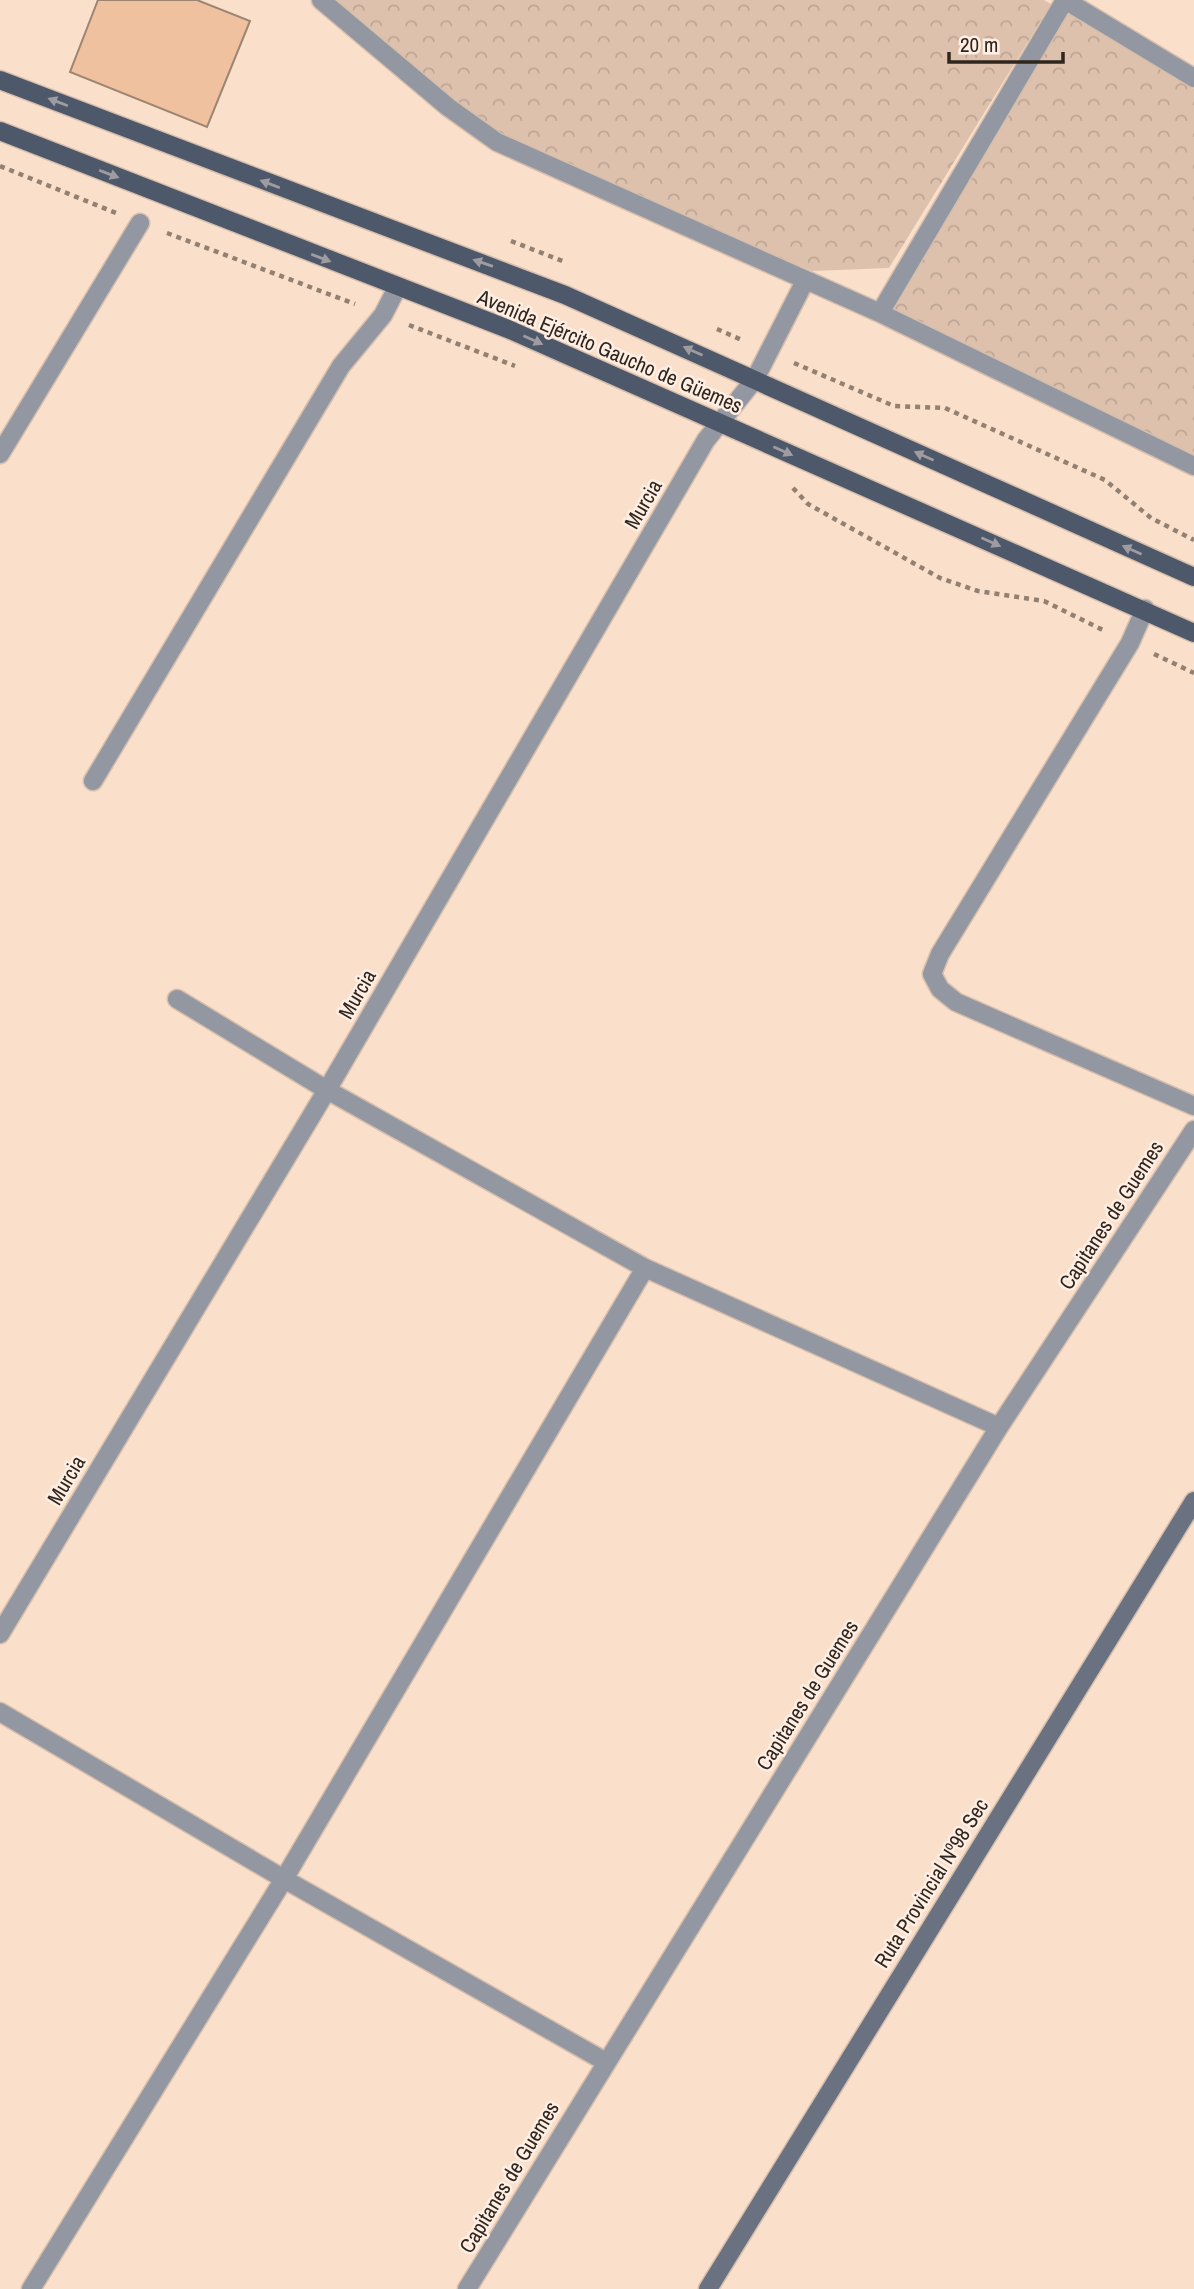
<svg xmlns="http://www.w3.org/2000/svg" width="1194" height="2289" viewBox="0 0 1194 2289" font-family="'Archivo Narrow',sans-serif">
	<defs>
		<pattern id="park-crowns" width="20" height="18" patternUnits="userSpaceOnUse" patternTransform="scale(1.75)"><rect width="20" height="18" fill="#ddc1ad"/><path d="M2 6a3 3 0 1 1 6 0M12 15a3 3 0 1 1 6 0" fill="none" stroke="#bea694"/></pattern>
	</defs>
	<rect width="100%" height="100%" fill="#fadfcb"/>
	<path fill="url(#park-crowns)" d="M333,0H1044L1051,4L889,268L812,271L479,131Z
		M1067,12L1194,89V455L894,309Z"/>
	<path fill="#efc19f" stroke="#9d8573" stroke-width="2" d="M98,0H197L250,21L207,127L70,72Z"/>
	<g fill="none" stroke-linecap="round" stroke-linejoin="round">
		<g stroke="#d5beac" stroke-width="21">
			<path id="street" d="M321,0L448,107L497,142L880,313L1194,466
				M1065,0L1194,78
				M880,313L1065,0
				M0,454L140,223
				M1145,609L1130,643L940,954L932,974L940,989L956,1002L1194,1106
				M93,781L341,366L383,315L397,288
				M177,999L327,1090L645,1268L999,1427
				M0,1634L327,1090L706,440L755,379L805,281
				M0,1712L284,1879L606,2062
				M31,2289L284,1879L645,1268
				M467,2289L999,1427L1194,1130"/>
		</g>
		<g stroke="#d5beac" stroke-width="21">
			<path id="secondary" d="M708,2289L1194,1501"/>
		</g>
		<g stroke="#d5beac" stroke-width="21">
			<path id="primary" d="M0,80L565,295L1194,577
				M0,131L508,329L1194,633"/>
		</g>
		<path stroke="#928072" stroke-width="4.5" stroke-dasharray="5 5" stroke-linecap="butt" d="M0,166L116,213
			M167,233L355,304
			M511,241L565,262
			M409,325L515,366
			M717,329L744,341
			M794,363L894,406L945,408L1105,480L1151,518L1194,540
			M793,488L808,504L940,578L978,591L1044,601L1105,631
			M1154,654L1194,673"/>
		<use href="#street" stroke="#9297a2" stroke-width="18"/>
		<use href="#secondary" stroke="#6a7282" stroke-width="18"/>
		<use href="#primary" stroke="#4e586b" stroke-width="18"/>
	</g>
	<defs><path id="oneway-solid" d="M-6-.8H1V-3.2L6.5 0L1 3.2V.8H-6Z" transform="scale(1.75)"/></defs>
	<g fill="#9e9ca1">
		<use href="#oneway-solid" transform="translate(58 102) rotate(-159)"/>
		<use href="#oneway-solid" transform="translate(109 174) rotate(21)"/>
		<use href="#oneway-solid" transform="translate(270 184) rotate(-159)"/>
		<use href="#oneway-solid" transform="translate(321 258) rotate(21)"/>
		<use href="#oneway-solid" transform="translate(483 263) rotate(-161)"/>
		<use href="#oneway-solid" transform="translate(533 340) rotate(24)"/>
		<use href="#oneway-solid" transform="translate(693 351) rotate(-156)"/>
		<use href="#oneway-solid" transform="translate(783 451) rotate(24)"/>
		<use href="#oneway-solid" transform="translate(924 456) rotate(-156)"/>
		<use href="#oneway-solid" transform="translate(991 542) rotate(24)"/>
		<use href="#oneway-solid" transform="translate(1132 550) rotate(-156)"/>
	</g>
	<g text-anchor="middle" dominant-baseline="central" stroke-width="5" stroke-linejoin="round" paint-order="stroke">
		<g font-size="21" fill="#2f261e" stroke="#ffeee3">
			<text transform="translate(610 351) rotate(23)">Avenida Ejército Gaucho de Güemes</text>
			<text transform="translate(643 504) rotate(-60)">Murcia</text>
			<text transform="translate(357 994) rotate(-60)">Murcia</text>
			<text transform="translate(1111 1215) rotate(-57)">Capitanes de Guemes</text>
			<text transform="translate(66 1480) rotate(-59)">Murcia</text>
			<text transform="translate(807 1695) rotate(-58)">Capitanes de Guemes</text>
			<text transform="translate(931 1883) rotate(-58)">Ruta Provincial Nº98 Sec</text>
			<text transform="translate(509 2177) rotate(-59)">Capitanes de Guemes</text>
		</g>
	</g>
	<path d="M949 52v10h114v-10" fill="none" stroke="#2f261e" stroke-width="3.5"/>
	<text x="960" y="52" font-size="21" fill="#2f261e" stroke="#ffeee3" stroke-width="5" paint-order="stroke">20 m</text>
</svg>
